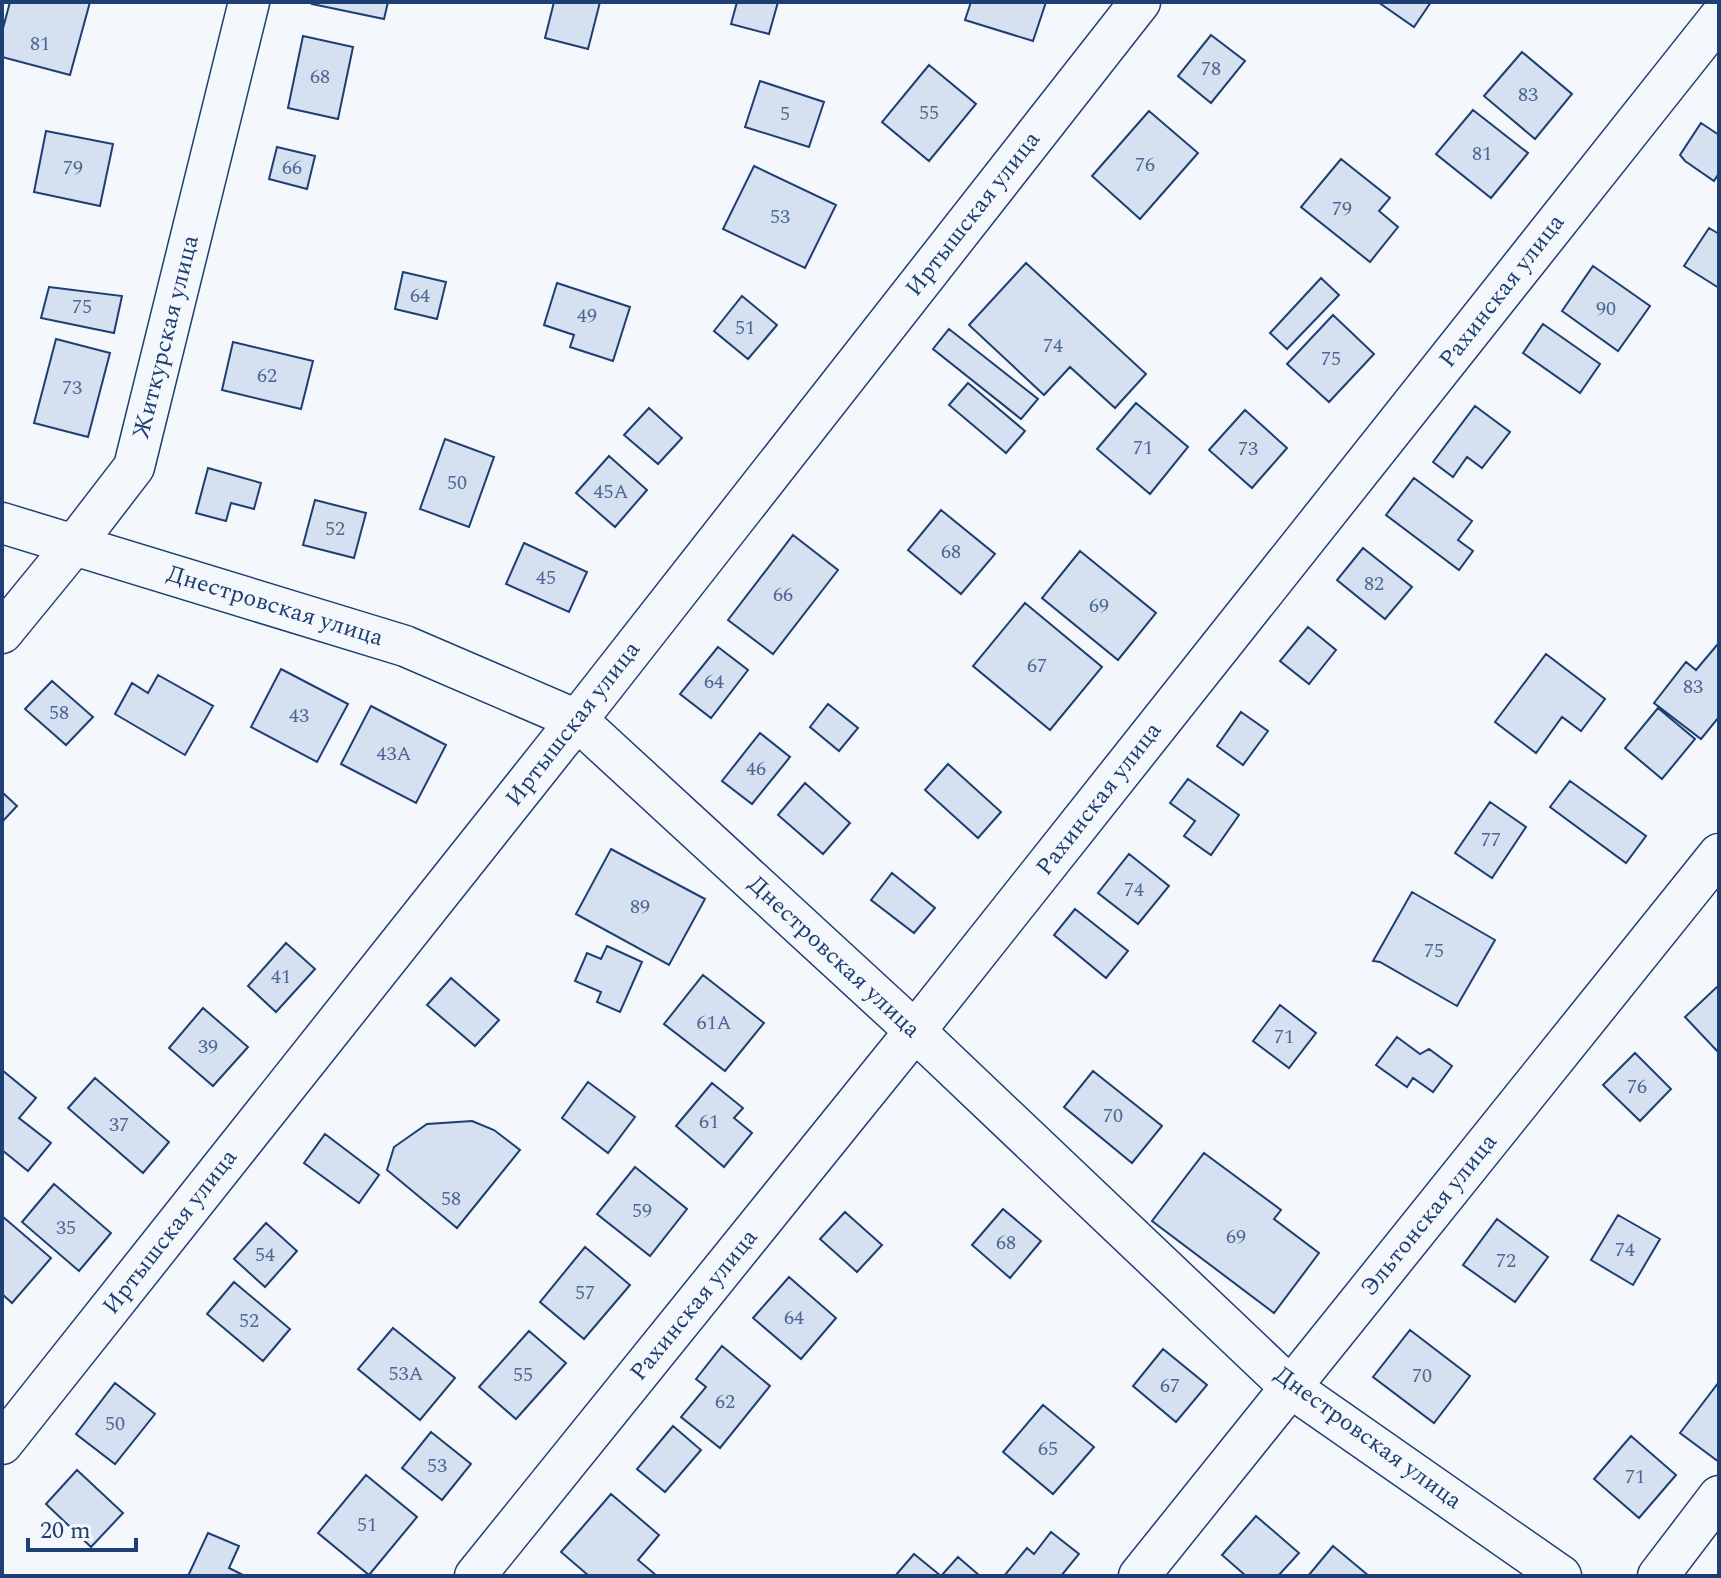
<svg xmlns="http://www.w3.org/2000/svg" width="1721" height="1578" viewBox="0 0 1721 1578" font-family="Spectral,serif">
	<rect width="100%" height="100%" fill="#f4f7fb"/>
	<path fill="#d5e0f0" stroke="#1d3f73" stroke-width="2" d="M10,2H90L70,75L2,57V32Z
		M313,2H388L384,19L312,4Z
		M554,2H600L588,49L545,38Z
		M737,2H778L769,34L731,24Z
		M971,2H1046L1033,41L965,20Z
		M1378,2H1431L1414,27Z
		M1211,35L1245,61L1211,103L1178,76Z
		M303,36L353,47L338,119L288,108Z
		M1522,52L1572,94L1535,139L1484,96Z
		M929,65L976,104L929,161L882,122Z
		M760,81L824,102L809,147L745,127Z
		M1473,110L1528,153L1491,198L1436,154Z
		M1149,111L1198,153L1140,219L1092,176Z
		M1701,123L1719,135V173L1714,181L1685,161L1680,155Z
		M46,131L113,144L100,206L34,192Z
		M277,147L315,156L307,189L269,179Z
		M1341,159L1390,198L1379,211L1398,227L1370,262L1301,207Z
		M754,166L836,205L805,268L723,229Z
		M1709,228L1719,234V288L1684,266Z
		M1026,263L1146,374L1115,408L1070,367L1044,395L969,325Z
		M1593,266L1650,306L1618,351L1562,311Z
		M403,272L446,282L437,319L395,309Z
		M1321,278L1339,295L1287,349L1270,333Z
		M557,283L630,307L613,361L570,347L574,335L544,325Z
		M49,287L122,296L114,333L41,318Z
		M742,296L777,325L748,359L714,331Z
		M1333,315L1374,354L1329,402L1287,364Z
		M1543,324L1600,364L1580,393L1523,353Z
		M949,329L1038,399L1021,419L933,349Z
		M56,339L110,353L88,437L34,423Z
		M233,342L313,361L301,409L222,390Z
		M968,383L1025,431L1006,453L949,405Z
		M1136,403L1188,447L1150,494L1097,449Z
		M1475,406L1510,432L1482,468L1467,457L1453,477L1433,462Z
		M649,408L682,438L658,464L624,435Z
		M1245,410L1287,448L1252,488L1209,450Z
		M445,439L494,457L469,527L420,509Z
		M609,456L647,490L615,527L576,493Z
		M208,468L261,483L254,509L231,503L226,521L196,513Z
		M1414,478L1472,521L1458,540L1473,551L1459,570L1386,515Z
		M315,500L366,513L354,558L303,545Z
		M941,510L995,554L961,594L908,550Z
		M793,535L838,570L773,654L728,620Z
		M524,543L587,572L569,612L506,584Z
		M1363,548L1412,587L1385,619L1337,580Z
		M1080,551L1156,613L1118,660L1042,598Z
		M1025,603L1102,667L1050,730L973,666Z
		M1308,627L1336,650L1309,684L1280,661Z
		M1717,645L1719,646V717L1701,739L1654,703L1686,662L1696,670Z
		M718,647L748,670L711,718L680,694Z
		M1546,654L1605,699L1581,731L1562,717L1536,753L1495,722Z
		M281,669L348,704L317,762L251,727Z
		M158,675L213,706L185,755L115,714L132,683L148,693Z
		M52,681L93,717L66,745L25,709Z
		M828,704L858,728L839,751L810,727Z
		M371,706L446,745L416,803L341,764Z
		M1658,708L1695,739L1662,779L1625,748Z
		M1241,712L1268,731L1243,765L1217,746Z
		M760,733L790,757L752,804L722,781Z
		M948,764L1001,812L978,838L925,790Z
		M1188,779L1239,815L1211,855L1184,836L1195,821L1170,803Z
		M1570,781L1646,836L1626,863L1550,807Z
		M805,783L850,823L823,854L778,815Z
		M2,792L17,806L2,822Z
		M1490,802L1526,827L1492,878L1455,853Z
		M611,849L705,899L669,965L576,914Z
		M1129,854L1169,886L1138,924L1098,893Z
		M892,873L935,908L914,933L871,900Z
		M1412,892L1495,940L1457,1006L1380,962L1373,961Z
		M1075,909L1128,951L1106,978L1054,935Z
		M286,943L315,969L276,1012L248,986Z
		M607,946L642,962L620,1012L597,1002L601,992L575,981L587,953L601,959Z
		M703,975L764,1023L725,1071L664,1024Z
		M451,978L499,1020L475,1046L427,1005Z
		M1719,985V1053L1685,1017Z
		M1280,1005L1316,1033L1289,1068L1253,1041Z
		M203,1008L248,1047L213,1086L169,1048Z
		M1397,1037L1420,1054L1429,1049L1452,1066L1433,1092L1413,1078L1407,1087L1376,1065Z
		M1635,1053L1671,1089L1640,1121L1603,1085Z
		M2,1070L36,1098L19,1118L51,1143L28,1171L2,1150Z
		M1093,1071L1162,1126L1132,1163L1064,1107Z
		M95,1078L169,1142L143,1173L68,1108Z
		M588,1082L635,1117L608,1153L562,1118Z
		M712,1083L743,1108L734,1118L752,1133L724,1167L676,1126Z
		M472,1121L494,1130L520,1150L457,1228L387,1170L394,1147L427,1124Z
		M325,1134L379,1175L359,1203L304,1163Z
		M1204,1153L1281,1210L1274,1219L1319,1253L1274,1313L1152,1221Z
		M635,1167L687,1209L650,1256L597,1214Z
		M54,1184L111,1233L79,1271L22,1222Z
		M1003,1209L1041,1241L1010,1278L972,1245Z
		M845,1212L882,1245L857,1272L820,1239Z
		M1618,1215L1660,1239L1633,1285L1591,1260Z
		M2,1216L51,1258L12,1303L2,1294Z
		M1497,1219L1548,1257L1515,1302L1463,1265Z
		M266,1223L297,1251L265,1287L234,1259Z
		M585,1247L630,1285L584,1339L540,1302Z
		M789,1277L836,1318L801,1359L753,1318Z
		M234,1282L290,1329L263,1361L207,1314Z
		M393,1328L455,1378L420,1420L358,1369Z
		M1410,1330L1470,1376L1434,1423L1373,1377Z
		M529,1331L566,1363L516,1419L479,1387Z
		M722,1346L770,1386L720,1448L681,1417L706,1387L696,1379Z
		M1163,1349L1207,1385L1176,1422L1133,1386Z
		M1719,1382V1462L1680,1433Z
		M115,1383L155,1414L115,1464L76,1434Z
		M1043,1405L1094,1447L1053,1494L1003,1452Z
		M673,1426L701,1450L665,1492L637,1469Z
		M431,1432L471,1464L442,1500L402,1468Z
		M1631,1436L1676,1475L1639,1518L1594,1479Z
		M77,1470L123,1513L91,1547L46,1504Z
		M366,1475L417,1517L369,1575L318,1533Z
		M611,1494L659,1535L638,1560L657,1576H589L561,1552Z
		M1256,1516L1299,1553L1278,1576H1246L1222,1555Z
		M1051,1532L1079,1554L1061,1576H1004L1027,1548L1034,1554Z
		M208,1533L239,1546L229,1568L245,1576H188Z
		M1333,1546L1369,1576H1308Z
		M914,1554L941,1576H895Z
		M958,1557L980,1576H941Z"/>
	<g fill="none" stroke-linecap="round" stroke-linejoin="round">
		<g stroke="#1d3f73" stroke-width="43">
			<path id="minor" d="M2,523L405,646L577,720L915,1031L1290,1387L1561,1576
				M2,633L74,545L134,467L249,2
				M2,1444L577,720L1140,2
				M475,1576L915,1031L1719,18
				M1139,1576L1719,854
				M1658,1576L1719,1496"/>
		</g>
		<use href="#minor" stroke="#f4f7fb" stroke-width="40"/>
	</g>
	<g text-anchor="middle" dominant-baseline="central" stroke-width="6" stroke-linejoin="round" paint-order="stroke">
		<g font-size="20" fill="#4b6792">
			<text x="40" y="44">81</text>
			<text x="1211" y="69">78</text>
			<text x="320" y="77">68</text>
			<text x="1528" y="95">83</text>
			<text x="929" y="113">55</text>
			<text x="785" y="114">5</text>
			<text x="1482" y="154">81</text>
			<text x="1145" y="165">76</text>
			<text x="73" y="168">79</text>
			<text x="292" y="168">66</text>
			<text x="1342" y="209">79</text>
			<text x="780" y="217">53</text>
			<text x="420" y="296">64</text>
			<text x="82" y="307">75</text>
			<text x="1606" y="309">90</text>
			<text x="587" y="316">49</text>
			<text x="745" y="328">51</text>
			<text x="1053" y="346">74</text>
			<text x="1331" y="359">75</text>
			<text x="267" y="376">62</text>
			<text x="72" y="388">73</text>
			<text x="1143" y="448">71</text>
			<text x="1248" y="449">73</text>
			<text x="457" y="483">50</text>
			<text x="611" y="492">45А</text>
			<text x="335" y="529">52</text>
			<text x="951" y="552">68</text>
			<text x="546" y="578">45</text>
			<text x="1374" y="584">82</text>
			<text x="783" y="595">66</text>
			<text x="1099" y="606">69</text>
			<text x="1037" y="666">67</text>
			<text x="714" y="682">64</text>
			<text x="1693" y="687">83</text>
			<text x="59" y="713">58</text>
			<text x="299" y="716">43</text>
			<text x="394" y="754">43А</text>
			<text x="756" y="769">46</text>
			<text x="1491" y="840">77</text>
			<text x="1134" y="890">74</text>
			<text x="640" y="907">89</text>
			<text x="1434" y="951">75</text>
			<text x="281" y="977">41</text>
			<text x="714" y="1023">61А</text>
			<text x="1284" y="1037">71</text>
			<text x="208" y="1047">39</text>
			<text x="1637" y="1087">76</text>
			<text x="1113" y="1116">70</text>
			<text x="709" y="1122">61</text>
			<text x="119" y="1125">37</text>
			<text x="451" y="1199">58</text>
			<text x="642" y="1211">59</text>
			<text x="66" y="1228">35</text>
			<text x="1236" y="1237">69</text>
			<text x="1006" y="1243">68</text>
			<text x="1625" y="1250">74</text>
			<text x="265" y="1255">54</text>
			<text x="1506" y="1261">72</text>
			<text x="585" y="1293">57</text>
			<text x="794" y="1318">64</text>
			<text x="249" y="1321">52</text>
			<text x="406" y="1374">53А</text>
			<text x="523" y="1375">55</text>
			<text x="1422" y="1376">70</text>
			<text x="1170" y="1386">67</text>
			<text x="725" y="1402">62</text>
			<text x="115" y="1424">50</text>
			<text x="1048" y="1449">65</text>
			<text x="437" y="1466">53</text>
			<text x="1635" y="1477">71</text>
			<text x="367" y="1525">51</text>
		</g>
		<g font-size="24" fill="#1d3f73" stroke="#f4f7fb">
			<text transform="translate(973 214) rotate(-52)">Иртышская улица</text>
			<text transform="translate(1502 291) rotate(-52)">Рахинская улица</text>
			<text transform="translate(166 337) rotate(-76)">Житкурская улица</text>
			<text transform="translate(275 606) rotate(17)">Днестровская улица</text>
			<text transform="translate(573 724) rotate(-52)">Иртышская улица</text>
			<text transform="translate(1099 799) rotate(-52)">Рахинская улица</text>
			<text transform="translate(834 957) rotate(43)">Днестровская улица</text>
			<text transform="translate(1429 1215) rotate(-51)">Эльтонская улица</text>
			<text transform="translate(170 1232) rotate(-52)">Иртышская улица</text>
			<text transform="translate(694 1305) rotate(-51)">Рахинская улица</text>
			<text transform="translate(1368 1438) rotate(36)">Днестровская улица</text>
		</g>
	</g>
	<rect width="1721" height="1578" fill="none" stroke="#1d3f73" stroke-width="8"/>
	<path d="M28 1538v12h108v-12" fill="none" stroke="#1d3f73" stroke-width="4"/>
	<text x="40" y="1538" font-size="24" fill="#1d3f73" stroke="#f4f7fb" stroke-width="6" paint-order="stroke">20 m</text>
</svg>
